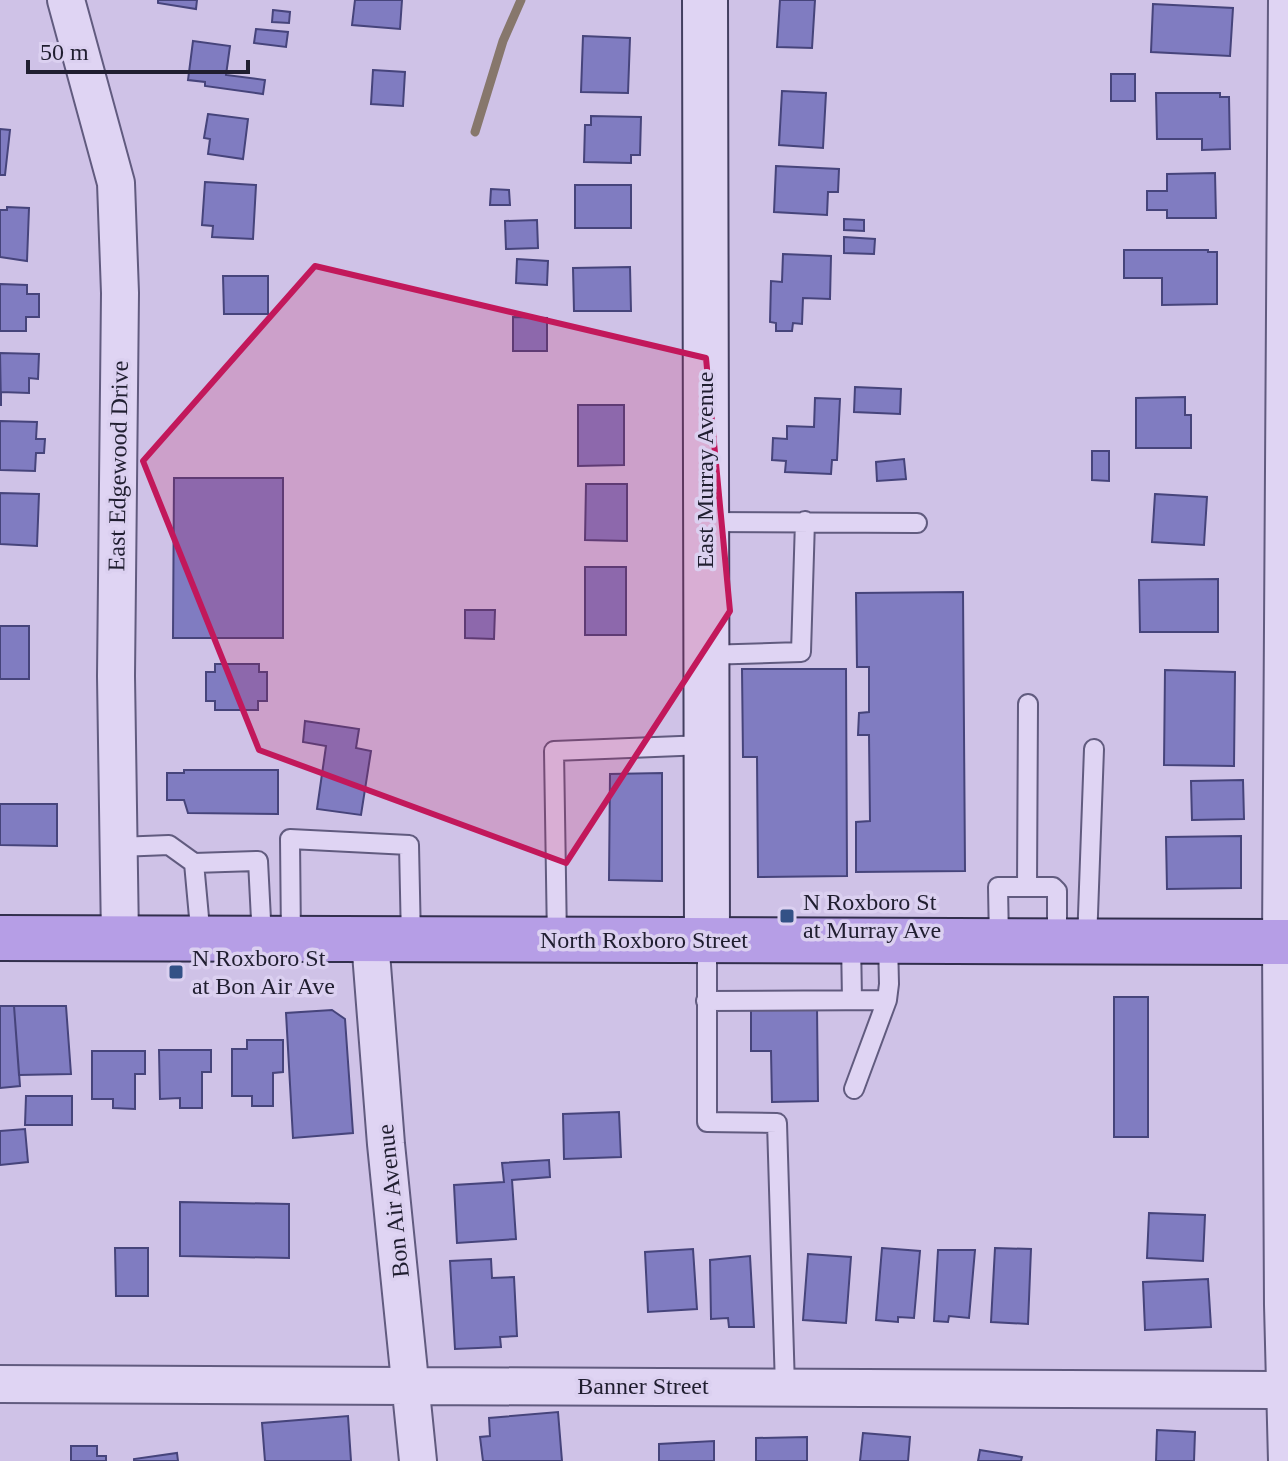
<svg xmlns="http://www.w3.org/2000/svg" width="1288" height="1461" viewBox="0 0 1288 1461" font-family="Georgia,serif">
	<rect width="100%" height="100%" fill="#cfc2e7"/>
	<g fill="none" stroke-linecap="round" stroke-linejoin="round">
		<path stroke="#87776c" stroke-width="9" d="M475,132L503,41L521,0"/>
	</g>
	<path fill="#807cc1" stroke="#46447b" stroke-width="2" d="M158,0H197L196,9L158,3Z
		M355,0H402L400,29L352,25Z
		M780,0H815L812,48L777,47Z
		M1153,4L1233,8L1230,56L1151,52Z
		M273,10L290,12L289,23L272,22Z
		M256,29L288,32L286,47L254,43Z
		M583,36L630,38L628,93L581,92Z
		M193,41L230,46L226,75L265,80L263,94L205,86V82L188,80Z
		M373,70L405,72L403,106L371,104Z
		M1111,74H1135V101H1111Z
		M782,91L826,93L823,148L779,145Z
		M1156,93H1220V97H1229L1230,149L1202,150V139H1157Z
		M208,114L248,119L243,159L208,154L210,139L204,138Z
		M591,116L641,117L640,155H631V163L584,162L585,125H591Z
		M0,129L10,130L5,175H0Z
		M776,166L839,169L838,192H828L827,215L774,212Z
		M1215,173L1216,218H1167V210H1147V191H1167V174Z
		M205,182L256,185L253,239L212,237L213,226L202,225Z
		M575,185H631V228H575Z
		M491,189L509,190L510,205H490Z
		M7,207L29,208L27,261L0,257V210H7Z
		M844,219L864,220V231L844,230Z
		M537,220L538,248L506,249L505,221Z
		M844,237L875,239L874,254L844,253Z
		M1124,250H1208V252H1217V304L1162,305V278H1124Z
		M783,254L831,256L830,299L803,298L802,324L793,323L792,331H776V323L770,322L771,281L782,282Z
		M517,259L548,261L547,285L516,283Z
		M630,267L631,311H574L573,268Z
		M223,276H268V314H224Z
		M0,284L27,285V294H39V317H26V331H0Z
		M513,317L547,318V351H513Z
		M0,353L39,354L38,379L29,378V393L1,392V406Z
		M855,387L901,389L900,414L854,412Z
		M1185,397V415H1191V448H1136V398Z
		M815,398L840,399L837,460H832L831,474L785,472L786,461L772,460L773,438L787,439V426L814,427Z
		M578,405H624V465L578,466Z
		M0,421L37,422L36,439H45L44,453H36L35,471L0,470Z
		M1092,451H1109V481L1092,480Z
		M904,459L906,479L877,481L876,462Z
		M174,478H283V638H173Z
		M586,484H627V541L585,540Z
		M0,493L39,494L37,546L0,544Z
		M1155,494L1207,497L1204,545L1152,542Z
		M585,567H626V635H585Z
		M1218,579V632H1140L1139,580Z
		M963,592L965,871L856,872V822L870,821L869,735H858L859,713L869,712V667H857L856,593Z
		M465,610H495L494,639L465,638Z
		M0,626H29V679H0Z
		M215,664H259V672H267V701H258V710H215V701H206V672H215Z
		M742,669H846L847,876L758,877L757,757H743Z
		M1165,670L1235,672L1234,766L1164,765Z
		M305,721L359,729L356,748L371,751L361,815L317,809L326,746L303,742Z
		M184,770H278V814L188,813L184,800H167V773H184Z
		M662,773V881L609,880L610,774Z
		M1243,780L1244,819L1192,820L1191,781Z
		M0,804H57V846L0,845Z
		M1241,836V888L1167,889L1166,837Z
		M1114,997H1148V1137H1114Z
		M0,1006H14L20,1086L0,1088Z
		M14,1006H66L71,1074L19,1075Z
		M817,1006L818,1101L772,1102L771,1051H751V1007Z
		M332,1010L345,1019L353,1133L293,1138L286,1013Z
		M247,1040H283V1072L273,1073V1106H252V1096H232V1049H247Z
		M159,1050H211V1072H202V1108H180V1098L160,1099Z
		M92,1051H145V1074H135V1109L113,1108V1099H92Z
		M26,1096H72V1125H25Z
		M619,1112L621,1157L564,1159L563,1114Z
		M25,1129L28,1162L0,1165V1131Z
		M549,1160L550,1177L512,1180L516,1239L457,1243L454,1185L504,1182L502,1163Z
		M180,1202L289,1204V1258L180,1256Z
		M1149,1213L1205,1215L1203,1261L1147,1258Z
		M115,1248H148V1296H116Z
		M882,1248L920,1251L914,1318L898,1317V1322L876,1320Z
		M995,1248L1031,1249L1028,1324L991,1322Z
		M693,1249L697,1309L648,1312L645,1252Z
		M938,1250H975L969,1318L949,1316L948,1322L934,1321Z
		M808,1254L851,1257L846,1323L803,1320Z
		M750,1256L754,1327H729L728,1318L711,1319L710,1260Z
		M491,1259L492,1278L514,1277L517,1336L500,1337L501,1347L455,1349L450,1261Z
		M1208,1279L1211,1327L1145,1330L1143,1282Z
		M558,1412L562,1461H483L480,1437L490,1436L489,1418Z
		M348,1416L351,1461H265L262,1423Z
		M1157,1430L1195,1432L1194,1461H1156Z
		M863,1433L910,1437L908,1461H860Z
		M807,1437V1461H756V1438Z
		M714,1441V1461H659V1444Z
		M71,1446H97V1456H106V1461H71Z
		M980,1450L1022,1457L1021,1461H978Z
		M177,1453L178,1461H134V1459Z"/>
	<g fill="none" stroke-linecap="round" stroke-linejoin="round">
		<g stroke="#615b7f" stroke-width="22">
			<path id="lane" d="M705,522L917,523
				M704,655L801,652L805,521
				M118,847L169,845L194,863L258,861L262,939
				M194,863L201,939
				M1027,887L1028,704
				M291,940L290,839L409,845L411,940
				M557,940L554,751L705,745
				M707,940V1122L777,1123L785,1387
				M851,941L852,1000
				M999,941L998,887H1053L1057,891V942
				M1087,942L1094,749
				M706,1001L887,1000
				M854,1089L887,1000L889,984L888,941"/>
		</g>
		<g stroke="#615b7f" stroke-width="40">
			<path id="street" d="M66,0L116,183L120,293L116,676L120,938
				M1287,0L1281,942L1283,1305L1287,1461
				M370,940L386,1144L418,1461
				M0,1384L1287,1390"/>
		</g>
		<g stroke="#433f60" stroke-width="48">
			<path id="secondary" d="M705,0L707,940"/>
		</g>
		<g stroke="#322f4d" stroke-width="48">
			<path id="primary" d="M0,938L1288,942"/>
		</g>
		<use href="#lane" stroke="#dfd4f3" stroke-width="18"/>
		<use href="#street" stroke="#dfd4f3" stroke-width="36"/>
		<use href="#secondary" stroke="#dfd4f3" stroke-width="44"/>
		<use href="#primary" stroke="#b69ee6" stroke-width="44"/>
	</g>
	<path fill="#c2185b" fill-opacity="0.2" stroke="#c2185b" stroke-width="6" stroke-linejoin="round" d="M315,266L706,358L730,611L566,863L259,750L143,461Z"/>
	<g fill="#335186" stroke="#dbd0f0" stroke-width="3">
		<rect x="779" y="908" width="16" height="16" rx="4"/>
		<rect x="168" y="964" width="16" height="16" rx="4"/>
	</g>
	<g text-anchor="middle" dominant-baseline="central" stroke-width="7" stroke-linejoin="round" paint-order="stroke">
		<g font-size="24" fill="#201e30" stroke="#dbd0f0">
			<text transform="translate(118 466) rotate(-89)">East Edgewood Drive</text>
			<text transform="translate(705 470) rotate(-90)">East Murray Avenue</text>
			<text x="644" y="940">North Roxboro Street</text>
			<text transform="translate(393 1201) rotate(-96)">Bon Air Avenue</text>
			<text x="643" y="1386">Banner Street</text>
		</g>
		<g font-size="24" fill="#201e30" stroke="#dbd0f0" text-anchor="start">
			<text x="803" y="902">N Roxboro St<tspan x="803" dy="28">at Murray Ave</tspan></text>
			<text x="192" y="958">N Roxboro St<tspan x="192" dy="28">at Bon Air Ave</tspan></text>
		</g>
	</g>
	<path d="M28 60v12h220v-12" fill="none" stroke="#201e30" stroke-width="4"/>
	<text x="40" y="60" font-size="24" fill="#201e30" stroke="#dbd0f0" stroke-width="6" paint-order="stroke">50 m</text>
</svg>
